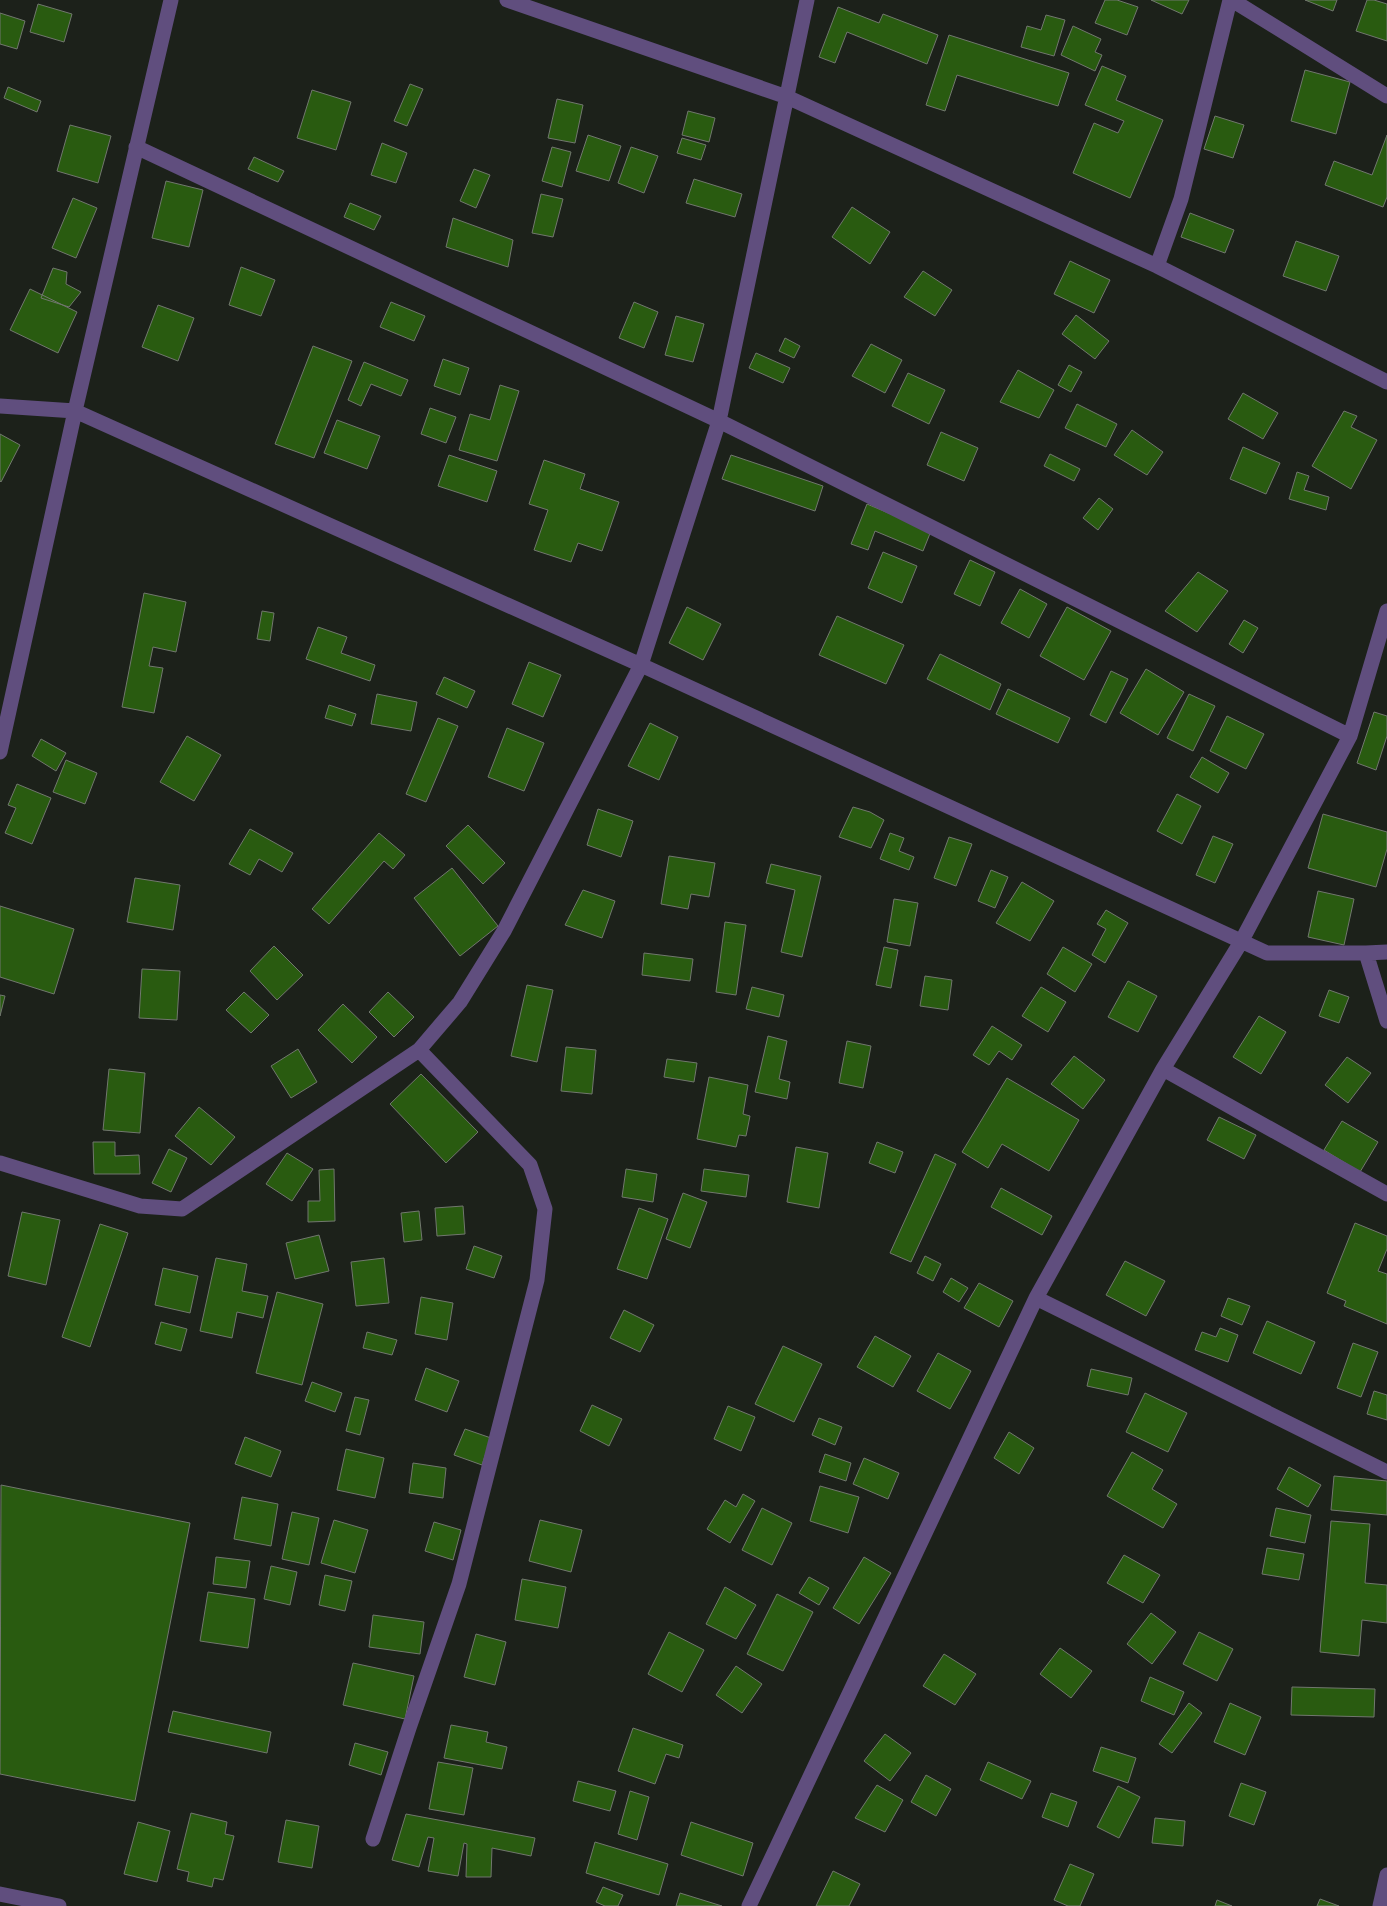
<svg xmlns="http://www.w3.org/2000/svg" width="1387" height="1906" viewBox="0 0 1387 1906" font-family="'Roboto Serif',serif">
	<rect width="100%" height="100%" fill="#1c211a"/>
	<path fill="#295b10" stroke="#71776e" d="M1105,0H1117L1138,7L1127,35L1095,23Z
		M1151,0H1189L1182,14Z
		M1305,0H1337L1333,11Z
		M1367,0H1374L1387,4V41L1356,31Z
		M38,4L72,14L64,42L30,32Z
		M838,7L879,23L883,14L938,35L927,64L847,32L835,63L819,57Z
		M0,13L25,21L17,49L0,44Z
		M1046,15L1065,20L1054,56L1021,47L1027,26L1041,30Z
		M1073,26L1101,39L1095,52L1102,55L1095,71L1061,55Z
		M949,35L1069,73L1058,106L957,75L945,111L926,105Z
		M1102,66L1126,76L1116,100L1163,120L1130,198L1073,173L1094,123L1118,133L1124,121L1085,105Z
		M1305,70L1350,82L1336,134L1291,121Z
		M410,84L423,89L407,126L394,121Z
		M8,87L41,101L37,112L4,98Z
		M312,90L351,102L336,150L297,138Z
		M557,99L583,105L575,143L548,138Z
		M688,111L715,118L709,142L682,135Z
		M1215,116L1244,125L1233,158L1204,149Z
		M70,125L111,136L98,183L57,171Z
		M588,135L621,146L609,181L576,171Z
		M1387,135V197L1383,207L1325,185L1334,161L1372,175Z
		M682,138L706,145L701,160L677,153Z
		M382,143L407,153L396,183L371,175Z
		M552,147L571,152L562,187L542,181Z
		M631,147L658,156L644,193L618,183Z
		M254,157L284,171L278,182L248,169Z
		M474,169L490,175L476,208L460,201Z
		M694,179L742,194L735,217L686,203Z
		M166,181L203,190L189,247L152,238Z
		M541,194L563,199L553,237L532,233Z
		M73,198L97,208L76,258L52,248Z
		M350,203L381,216L374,230L344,217Z
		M852,207L890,232L870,264L832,237Z
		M1190,213L1234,230L1225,253L1181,237Z
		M453,218L513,240L508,267L446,247Z
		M1296,241L1339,256L1326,291L1283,276Z
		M1070,261L1110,280L1094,313L1054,294Z
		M241,267L275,280L261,316L229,305Z
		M53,268L67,272L66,284L81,292L69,307L41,298Z
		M923,271L952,290L935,316L904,297Z
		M30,289L77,312L58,353L10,330Z
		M391,302L425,316L414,341L380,327Z
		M634,302L658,312L644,348L619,338Z
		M158,305L194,318L178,361L142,347Z
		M1076,315L1109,341L1095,359L1062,334Z
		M676,316L704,324L693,362L665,355Z
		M785,338L800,346L794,358L779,351Z
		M871,344L902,360L885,393L852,376Z
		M313,346L352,361L314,458L275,444Z
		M756,353L790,368L783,383L749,368Z
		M443,359L469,368L460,395L434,386Z
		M364,362L408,380L401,396L371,384L361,406L348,400Z
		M1069,365L1082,372L1071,392L1058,385Z
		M1018,370L1054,390L1039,418L1000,402Z
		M908,373L945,390L929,424L892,406Z
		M500,385L519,391L497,461L459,450L470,414L490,420Z
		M1243,393L1278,413L1263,439L1228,419Z
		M1077,404L1117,424L1106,447L1065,428Z
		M430,408L456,417L446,443L421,434Z
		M1344,411L1357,416L1351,427L1377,440L1351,489L1312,466Z
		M337,420L380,436L367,469L324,453Z
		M1132,430L1163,452L1147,475L1114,455Z
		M941,432L978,448L964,481L927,465Z
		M0,434L20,445L1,482L0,481Z
		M1243,447L1280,463L1266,494L1230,479Z
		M1050,454L1080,469L1074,481L1044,466Z
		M449,455L497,471L487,502L438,486Z
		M731,455L823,486L815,511L722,479Z
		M544,460L585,474L580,489L619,502L602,551L578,543L571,562L534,550L548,510L529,504Z
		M1297,472L1309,476L1304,490L1329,497L1326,510L1289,499Z
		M1099,498L1113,509L1098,530L1083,518Z
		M867,504L931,531L923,551L875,531L868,550L851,544Z
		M883,552L917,566L902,603L868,588Z
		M970,560L995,572L980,606L954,594Z
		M1198,572L1228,591L1197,632L1165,611Z
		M1020,589L1047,604L1029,638L1001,623Z
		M144,593L186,602L176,652L153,647L149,666L163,668L154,713L122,707Z
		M687,607L721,624L703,660L669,643Z
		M1067,607L1111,631L1084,680L1040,656Z
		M262,611L274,613L270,641L257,639Z
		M837,616L904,645L886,684L819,655Z
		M1244,620L1258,628L1243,653L1229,644Z
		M318,627L347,637L341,653L375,665L370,681L306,659Z
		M940,654L1001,684L990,710L927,679Z
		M529,662L561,675L543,717L512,704Z
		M1146,669L1184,692L1158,735L1120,713Z
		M1111,671L1128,679L1106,723L1090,715Z
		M444,677L475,691L467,708L436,694Z
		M1008,689L1070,718L1058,743L996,714Z
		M377,694L417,702L411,731L371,724Z
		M1189,694L1215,706L1193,751L1167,738Z
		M329,705L356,714L352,726L325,718Z
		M1374,712L1387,716V736L1376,770L1357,763Z
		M1227,716L1264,734L1246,769L1210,751Z
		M438,718L458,726L426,802L406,794Z
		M650,723L678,737L659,780L628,766Z
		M507,728L544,743L524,791L488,777Z
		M187,736L221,755L194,801L160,782Z
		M41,739L66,753L56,771L32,756Z
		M1202,757L1229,773L1218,793L1190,777Z
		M66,760L97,773L85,804L53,792Z
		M17,784L51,798L32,844L5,833L16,808L8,805Z
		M1177,794L1201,806L1182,844L1157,831Z
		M853,807L870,812L884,820L871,848L839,837Z
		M598,809L633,821L621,857L587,845Z
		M1323,814L1387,832V849L1376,887L1308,868Z
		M468,825L505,863L483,884L446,846Z
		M250,829L293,853L282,872L259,859L250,875L229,864Z
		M379,833L405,855L393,869L384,861L329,924L312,909Z
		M890,833L904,838L899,851L914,857L909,870L880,859Z
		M1213,836L1233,844L1215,883L1196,875Z
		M949,837L972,844L956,886L934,878Z
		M669,856L715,863L709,897L691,894L688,909L661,904Z
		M771,864L821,876L802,957L781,952L795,890L766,883Z
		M452,868L498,926L460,956L414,898Z
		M991,870L1008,877L995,908L978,901Z
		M135,878L180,885L173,930L127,922Z
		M1022,882L1054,901L1030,941L996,923Z
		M583,890L615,901L602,938L565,925Z
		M1318,891L1354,899L1344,945L1308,937Z
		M894,899L918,903L910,946L887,942Z
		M0,906L74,929L54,994L0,977Z
		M1106,910L1128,923L1105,963L1092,955L1106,929L1097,924Z
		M725,922L746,925L736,995L716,992Z
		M274,946L303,975L277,1000L250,971Z
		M884,947L898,950L891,988L876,985Z
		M1063,947L1092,964L1075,992L1047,974Z
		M644,953L693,959L690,981L642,975Z
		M142,969L180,971L177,1020L139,1018Z
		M925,976L952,980L948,1010L920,1006Z
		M1128,981L1157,996L1138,1032L1108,1017Z
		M527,985L553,990L537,1062L511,1056Z
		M752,987L784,995L779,1017L746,1009Z
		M1041,987L1066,1002L1048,1032L1022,1016Z
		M1329,990L1349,997L1339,1023L1319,1016Z
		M244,992L269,1015L251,1033L226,1010Z
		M388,992L414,1017L394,1037L369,1012Z
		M0,995L5,996L0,1016Z
		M343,1004L377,1037L352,1063L318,1030Z
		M1259,1016L1286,1032L1261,1074L1233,1057Z
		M992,1026L1022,1045L1012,1060L999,1051L989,1065L973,1055Z
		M768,1036L787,1041L779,1079L790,1082L787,1099L755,1092Z
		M847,1041L871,1046L863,1088L839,1083Z
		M566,1047L596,1050L592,1094L561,1091Z
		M298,1049L317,1082L291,1098L271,1066Z
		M1074,1056L1105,1080L1083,1109L1051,1084Z
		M1347,1057L1371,1073L1348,1103L1325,1085Z
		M667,1059L697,1063L694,1082L664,1077Z
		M109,1069L145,1073L140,1133L103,1130Z
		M421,1074L478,1132L446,1163L390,1104Z
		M709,1077L748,1085L743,1114L750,1116L746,1136L739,1135L736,1147L697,1139Z
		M1007,1078L1079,1120L1049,1171L1002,1144L988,1168L962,1152Z
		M199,1107L235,1137L211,1165L175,1136Z
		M1219,1117L1256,1135L1244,1159L1207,1140Z
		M1342,1121L1378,1142L1360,1172L1324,1150Z
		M93,1142H115V1156L139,1155L140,1174H94Z
		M877,1142L903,1152L895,1173L869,1163Z
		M796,1147L828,1153L819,1208L787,1202Z
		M169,1149L187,1158L171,1192L152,1183Z
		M287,1153L313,1169L292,1201L266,1184Z
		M935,1154L956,1164L911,1262L890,1253Z
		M334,1169L335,1221L308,1222V1201H320L319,1170Z
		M626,1169L657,1174L653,1202L622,1197Z
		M704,1169L749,1175L746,1197L701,1191Z
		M1001,1188L1052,1216L1042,1235L991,1207Z
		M683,1193L707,1202L690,1248L666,1239Z
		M463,1206L465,1234L437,1236L435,1208Z
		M639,1208L668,1219L647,1279L617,1269Z
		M419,1211L422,1240L404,1242L401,1213Z
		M22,1212L60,1220L46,1285L8,1276Z
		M1355,1223L1387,1236V1249L1378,1271L1387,1274V1324L1344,1306L1346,1301L1327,1293Z
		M100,1224L128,1233L90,1347L62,1337Z
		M319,1235L329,1271L295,1279L286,1243Z
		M474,1246L502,1256L494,1278L466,1269Z
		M925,1256L941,1264L933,1281L917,1273Z
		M216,1258L247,1264L242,1291L268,1296L263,1318L237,1312L232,1338L200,1331Z
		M384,1258L389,1303L356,1306L351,1262Z
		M1125,1261L1165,1281L1146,1316L1106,1295Z
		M163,1268L198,1276L190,1313L155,1305Z
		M951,1278L968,1288L959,1302L943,1292Z
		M979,1283L1013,1301L999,1327L964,1308Z
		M277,1292L323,1304L302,1385L256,1373Z
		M421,1297L453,1303L447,1340L415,1334Z
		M1228,1298L1250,1306L1242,1325L1221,1316Z
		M624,1310L654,1325L640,1352L610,1338Z
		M1267,1321L1315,1342L1301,1374L1253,1353Z
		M161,1322L187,1329L181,1351L155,1344Z
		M1220,1328L1238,1335L1228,1362L1195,1350L1202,1332L1216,1337Z
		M367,1332L397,1340L392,1355L363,1348Z
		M875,1336L911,1356L893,1387L857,1367Z
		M1353,1343L1378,1352L1361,1397L1337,1388Z
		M783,1346L822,1364L794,1422L755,1404Z
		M938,1353L971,1371L950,1409L917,1391Z
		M426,1368L459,1381L447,1412L415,1400Z
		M1091,1369L1132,1378L1128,1395L1087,1386Z
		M312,1382L342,1393L335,1412L305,1401Z
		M1374,1391L1387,1395V1420L1367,1414Z
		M1145,1393L1187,1413L1168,1452L1126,1432Z
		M355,1397L369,1400L360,1435L346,1431Z
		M592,1405L622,1419L609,1446L580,1431Z
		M728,1406L755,1417L741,1451L714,1439Z
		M819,1418L842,1427L835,1445L812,1435Z
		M465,1429L491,1438L482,1465L454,1455Z
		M1009,1432L1034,1448L1019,1474L994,1458Z
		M245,1437L281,1451L271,1477L235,1464Z
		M346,1449L384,1458L375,1498L337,1490Z
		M1132,1452L1163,1470L1152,1489L1177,1504L1163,1528L1107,1496Z
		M825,1454L851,1463L846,1481L819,1472Z
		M864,1458L899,1473L888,1499L853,1484Z
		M413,1463L446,1468L443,1498L409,1493Z
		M1289,1467L1321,1485L1308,1507L1277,1489Z
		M1334,1476L1387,1481V1515L1331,1510Z
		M1,1485L190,1523L135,1801L0,1774Z
		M820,1486L859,1497L848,1533L810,1521Z
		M743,1494L755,1501L730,1543L707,1529L725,1500L736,1507Z
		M242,1497L278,1504L271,1546L234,1539Z
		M762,1508L792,1523L772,1565L742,1550Z
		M1276,1508L1311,1515L1305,1543L1270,1536Z
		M292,1512L319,1518L309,1565L282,1559Z
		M334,1520L368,1530L355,1573L321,1563Z
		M540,1520L582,1530L571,1572L529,1561Z
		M1331,1521L1370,1524L1365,1583L1387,1585V1623L1362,1620L1359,1656L1320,1652Z
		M434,1522L461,1530L453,1560L425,1551Z
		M1267,1548L1304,1554L1299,1580L1262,1574Z
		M1124,1555L1160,1575L1143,1603L1107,1583Z
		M216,1557L250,1561L246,1588L213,1584Z
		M864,1557L891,1573L859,1624L833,1608Z
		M271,1566L297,1572L290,1605L264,1599Z
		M325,1575L352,1581L345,1611L319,1605Z
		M809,1577L829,1588L819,1605L799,1593Z
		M522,1579L566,1587L558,1628L515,1620Z
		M725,1587L756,1605L736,1639L706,1624Z
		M208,1592L255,1599L248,1648L200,1641Z
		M777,1594L813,1612L783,1671L747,1654Z
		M1151,1613L1176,1632L1152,1664L1127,1644Z
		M373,1615L424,1622L420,1654L369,1647Z
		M669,1632L704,1650L682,1692L648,1674Z
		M1199,1632L1233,1649L1217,1681L1183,1664Z
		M476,1634L506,1642L495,1685L464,1677Z
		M1060,1648L1092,1671L1071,1698L1040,1674Z
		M944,1654L976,1674L955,1705L923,1686Z
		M353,1663L414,1676L405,1719L343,1705Z
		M736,1666L762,1684L742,1713L716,1695Z
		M1150,1677L1184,1692L1174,1715L1141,1701Z
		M1292,1687L1375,1689L1374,1717L1291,1715Z
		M1189,1703L1202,1713L1172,1753L1159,1744Z
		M1230,1703L1261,1717L1245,1755L1214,1742Z
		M173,1711L271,1732L267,1753L168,1732Z
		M451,1725L488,1732L486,1742L507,1747L502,1769L444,1758Z
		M633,1728L683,1745L679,1758L666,1754L655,1784L618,1771Z
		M885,1734L911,1753L890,1781L864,1761Z
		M355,1743L388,1752L381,1775L349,1765Z
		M1101,1747L1136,1758L1128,1783L1093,1771Z
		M438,1762L473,1768L464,1815L429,1809Z
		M988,1762L1031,1781L1022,1799L980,1780Z
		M926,1775L951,1789L936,1816L911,1802Z
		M578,1781L616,1791L610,1811L573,1801Z
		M1241,1783L1266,1792L1254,1825L1229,1816Z
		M877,1785L903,1800L885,1832L855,1818Z
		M1118,1786L1140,1797L1119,1838L1097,1827Z
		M630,1791L649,1797L637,1840L618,1834Z
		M1051,1793L1077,1802L1068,1827L1042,1817Z
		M191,1813L227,1822L225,1834L234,1836L223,1880L214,1878L212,1887L187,1881L189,1872L177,1869Z
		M406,1814L535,1838L531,1856L492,1848L491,1877H466L467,1844L464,1843L458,1876L428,1871L434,1838L428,1837L419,1867L392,1860Z
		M1155,1818L1185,1821L1183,1846L1152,1843Z
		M286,1820L319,1826L312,1868L278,1862Z
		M138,1822L170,1831L157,1882L124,1874Z
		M691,1822L753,1843L743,1876L681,1855Z
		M595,1842L668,1864L659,1895L586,1873Z
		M1070,1864L1094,1874L1080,1906H1068L1054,1900Z
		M833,1871L860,1884L849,1906H816Z
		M603,1887L623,1895L618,1906H605L596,1902Z
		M680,1893L722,1906H676Z
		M1320,1899L1339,1906H1317Z
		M1217,1900L1232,1906H1215Z"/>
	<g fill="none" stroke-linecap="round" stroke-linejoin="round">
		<path stroke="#604e7e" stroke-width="15" d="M507,0L787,97L1157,266L1387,382
			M1232,0L1387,96
			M136,147L719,421L1350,736
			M1157,266L1181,199L1230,0
			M0,406L75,411L641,665L1267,953H1366L1387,1021
			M0,752L75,411L171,0
			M1366,953L1387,952
			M1163,1069L1387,1194
			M0,1163L140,1206L182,1209L419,1050L460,1002L504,931L641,665L719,421L807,0
			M1036,1298L1387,1472
			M373,1839L409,1728L459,1584L537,1280L545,1209L530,1165L419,1050
			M0,1894L59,1906
			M749,1906L1036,1298L1163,1069L1241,942L1350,736L1387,611
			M1380,1906L1387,1875"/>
	</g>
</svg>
